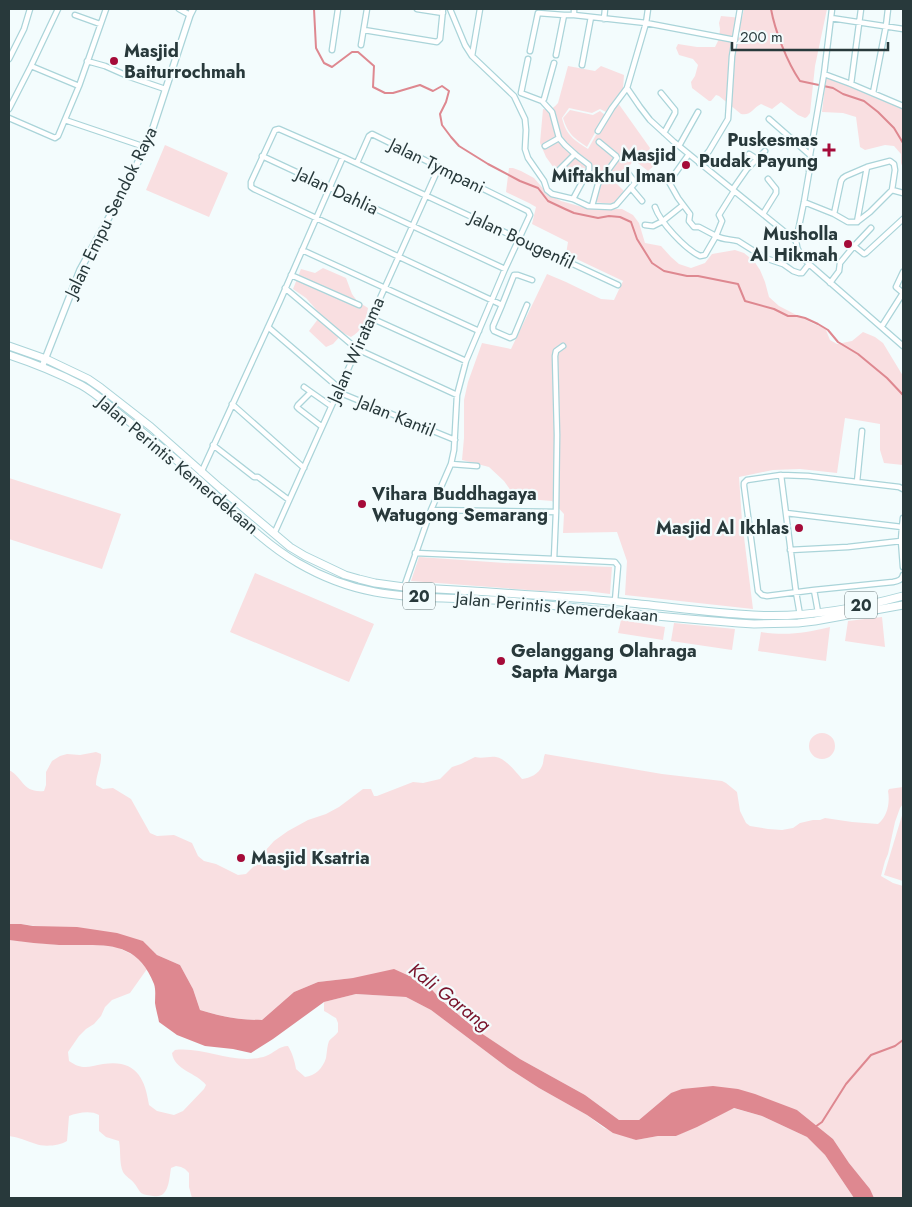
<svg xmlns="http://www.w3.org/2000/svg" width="912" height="1207" viewBox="0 0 912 1207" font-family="Jost,sans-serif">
	<rect width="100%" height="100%" fill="#f3fcfd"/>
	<path fill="#f9dfe1" d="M744,9H827L815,66L810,113L807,117L805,118L798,115L781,102L772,109L761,104C753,108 751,116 741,114L719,96L716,95L711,101H709L692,88L691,82L695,76L698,65L693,59L679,55L676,48L678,44L697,47H715L719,39L720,29L719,23L721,16L742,18Z
		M568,66L595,71L601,66L624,75L623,89L606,112L600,109L592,113L569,108L562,118C566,135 574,140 588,149L596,135L601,131L614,107L618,103L650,148L647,155L656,164L648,171L634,160L626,170L623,169L614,181L624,191L614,204L592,202L597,184L587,176L574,169L564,182L546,157L540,143L543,109C550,110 553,109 558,103Z
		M826,77L903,108V168L901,163V154L894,146L885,145L865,150L860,147L856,117L843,113L822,112Z
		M570,110L593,115L600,111L605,115L587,147C574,138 568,134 563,118Z
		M165,145L228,173L209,217L146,190Z
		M509,168H513L521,171L534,178L547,193L561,201L589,209H622L633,215L639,223L645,243L661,246L671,257L679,264L691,268L705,263L712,254L735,250L744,253L754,261L760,270L765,282L769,297L779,306L814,324L820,326L826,330L830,340L837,344L852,341L863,332L875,337L883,343L903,376V465L884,463L880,450V424L845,418L837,473L800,469L773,470L739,477L742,521L753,609L625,595L627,561L617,532L563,533L564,514L552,501L516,498L504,481L489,467L462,460L464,438V400L468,382L482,343L511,349L547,274L566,282L601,299L614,300L623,281L566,254L568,242L532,224L536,207L529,203L506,192Z
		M323,268L346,278L352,294L357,301L368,308C366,320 362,331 351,337L343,333L333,344L326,347L309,331L321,315L306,298L293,289L301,269L315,273Z
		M9,478L121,514L102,569L9,539Z
		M419,557L505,563L612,567L610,594L586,591H541L411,581Z
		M255,573L374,624L349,682L230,632Z
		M882,617L885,647L845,641L848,621Z
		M621,620L665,627L663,640L618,633Z
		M674,623L735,629L732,650L671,641Z
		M830,627L826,661L758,651L761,632C787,636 805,633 830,627Z
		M809 746a13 13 0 1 1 26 0a13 13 0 1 1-26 0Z
		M96,752L101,754C102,765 96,774 96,785L103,789L113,788L131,799L150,833L157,836L174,835L192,843L198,856L204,861L216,864L238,875L246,874L261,859L265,851L274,841L288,831L308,820L326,814L339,807L363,789H371L374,796H377L413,782L423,783L440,779L452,767L461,764L475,757C483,759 489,756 496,757C505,758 516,772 522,779C530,778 539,774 542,766C544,762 543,758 545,754L662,774L722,781L726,783L737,792L740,811L746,823L750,826L768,829L782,830L793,828L800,823L813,820H820L825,818L852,822L878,824C888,816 890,802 888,791L889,789L903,787V804L900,808L895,822L888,854L885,861L881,876L893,883L903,886V1198H874L870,1189L849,1163L833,1139L797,1110L671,1093L639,1120H619L585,1095L520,1059L478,1031L441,1000L427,984L353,978L318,982L294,992L262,1020C238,1020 223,1017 200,1010L193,989L180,965L157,955L143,941L21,924H9V770C24,778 22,793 44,791L46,785V772L52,761L60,756L67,754L80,755Z
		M903,812V881L884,875Z
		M9,940L60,945L90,944L117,947L135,956L147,969L130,993L112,1000L105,1007L101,1016L94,1024L86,1029L79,1036L68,1052L69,1061C82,1070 88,1067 103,1064C135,1059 145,1077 149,1105L157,1111L174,1115L183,1111L204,1089L206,1085C197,1073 174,1070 172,1053L175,1050C199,1047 223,1059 247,1059C253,1059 261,1058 266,1056C274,1053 279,1046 288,1046C292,1052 295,1062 296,1069L305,1077C315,1076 323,1068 326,1058C327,1052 327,1046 329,1041C331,1038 335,1036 338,1032V1023L336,1018C331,1016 329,1013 324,1011V1002L356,994L406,997L431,1010L508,1068L539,1088L587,1115L604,1128L636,1140L658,1136H676L733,1108L762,1116L807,1137L825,1155L854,1198H192L189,1187V1173L185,1169L181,1167L176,1166L171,1168C169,1180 169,1199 153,1196C149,1195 144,1195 141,1193C138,1190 137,1186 134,1183C131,1179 126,1177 123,1172C119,1163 121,1151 119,1141L106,1137L99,1131V1115C90,1110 77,1113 69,1116L67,1141C60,1146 43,1147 36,1144C27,1141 18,1137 9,1136Z"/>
	<path fill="#de8890" d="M9,924H21L33,926L77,927L117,933L143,941L157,955L180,965L193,989L200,1010C222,1017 239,1020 262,1020L294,992L318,982L353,978L394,969L427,984L441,1000L478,1031L520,1059L585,1095L619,1120H639L671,1093L682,1089L713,1086L738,1089L755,1094L797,1110L833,1139L849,1163L870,1189L874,1198H854L825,1155L807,1137L762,1116L734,1108L697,1127L676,1136H658L636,1140L613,1133L587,1115L539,1088L508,1068L431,1010L406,997L356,994L324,1002L273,1039L251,1053L233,1049L205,1046L177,1035L159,1022C158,1016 156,1010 155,1003C155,997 156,990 154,984C136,937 100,946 59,945C42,944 25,942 9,940Z"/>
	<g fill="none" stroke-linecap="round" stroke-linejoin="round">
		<path stroke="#de8890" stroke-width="2" d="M314,9L316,48L324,63L332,67L352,52H358L374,66L373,87L385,93H393L420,85L433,91L442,86L449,91L446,102L440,114L442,125L451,137L459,146L488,164L520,181L538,188L548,201L565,209L574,213L598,218L609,216L620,217L631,222L637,239L652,263L664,271L687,276H698L738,284L745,301L774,309L788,316H797L805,318L818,324L828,330L838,342L858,354L887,378L903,395
			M771,9C775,31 787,62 800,81L833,88L843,94L864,101L878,112L894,128L903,143
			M815,1127L822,1122L846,1084L871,1055L895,1046L903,1040"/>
		<g stroke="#aad4d9" stroke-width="7">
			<path id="minor" d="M179,9L190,15
				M417,9L443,13
				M450,9L465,45L472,56L514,96L525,119L526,130L525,149L528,158L544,181L547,190L552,194L573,199L588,206L611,207L616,205L635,183L634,181L627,172
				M574,9V15L646,23L627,88L640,107L650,120L674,142L796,241C797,252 802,257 809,264L903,346
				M648,9L646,23L735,40
				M75,15L100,24
				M831,18L903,29
				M604,19L605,9
				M364,30L437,42L440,39L443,9
				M361,45L367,9
				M332,50L338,9
				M530,51L538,13L564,15
				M556,55L564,15H574
				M472,56L480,9
				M9,59L24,29L30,9
				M528,59L521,93L542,101L544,99L554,63
				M87,61L105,66L130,77L165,89
				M582,65L591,17
				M31,66L79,86
				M824,74L851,84L903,106
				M851,84L861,9
				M661,93L675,110V113L664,133
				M873,93L886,26L888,9
				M542,101L552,112L559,138L565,145L576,155L589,165V170L587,173L573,199
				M9,109L31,66L58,9
				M9,118L55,138L58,136L79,86L106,9
				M769,119L810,155
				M65,120L145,147
				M598,131L612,108L627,88
				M545,146L559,138
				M679,146L698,112
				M689,154L669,182L678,198L690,214L689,221L694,227H699L716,236L722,221L719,215L734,191
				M749,154L757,159
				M262,156L505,269
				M357,163L369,136L372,134L528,211L530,215L505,269L466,361L457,395L454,450L451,464L431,510L404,587
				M699,163L709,151L728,119L732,56L740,9
				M555,174L575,154
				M631,188L642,201
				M733,189L747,169L765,151
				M804,202L834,214L848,222H857L870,212L892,190L903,193
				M592,206L598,184L617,158L616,156L599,142
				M655,207C660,222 685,249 700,256L705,255L716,236C724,240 730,239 738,241L765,258L783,264L793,271L799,273H802L809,264
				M763,214L776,193V189L768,179
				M834,214L841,181L843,178L846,176L867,167L890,161L894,164L895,170L892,190
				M857,222L867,167
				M645,225L653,226L663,221L683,205
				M796,241L804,202L809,173L810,155L824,74L832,9
				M854,246L871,228
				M302,250L479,331
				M903,272L896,287L903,293
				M291,275L359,305
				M830,283L839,271L840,263L854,246L864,254L866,253L903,219
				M285,288L357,349L457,395
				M502,305L514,275H518L532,280
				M527,305L514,336L510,338L494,331L493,329V326L502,305L254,189L251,187V182L275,130L279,129L343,157L618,285
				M371,318L466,361
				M882,326L903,293
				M268,327L339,388
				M304,387L311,392
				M338,392L455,440
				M232,404L304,468
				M321,426L299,409L297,407L298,405L311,392L331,406
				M213,445L254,477H258L289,500
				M451,464L477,466
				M201,473L280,301L343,157
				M781,475L747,480L744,483V486L758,591L762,595L767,596L814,590L818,612
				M857,482L899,487L903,489
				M431,510L556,512L554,559
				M556,512L557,435L555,356L556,351L563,346
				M786,513L902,527L903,518
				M274,534L439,167
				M901,541L903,567
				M790,550L848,547L901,541L902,527
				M415,553L554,559L615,562L618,566L615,601
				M814,590L893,582C898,581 902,580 903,575
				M800,615L796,592L781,475L808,476L857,482L862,431"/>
		</g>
		<g stroke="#aad4d9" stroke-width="8">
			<path id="secondary" d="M42,367L80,270L124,190L149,140L190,15L193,9"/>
		</g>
		<g stroke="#aad4d9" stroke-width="9">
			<path id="trunk" d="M9,346L46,359L88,379L101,388L151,427L220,488L290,547L305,556L345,575L359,579L375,583L404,587C476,591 548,595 620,602C665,606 709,613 753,615C803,618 855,609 903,596
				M9,355C33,363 58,373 81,385C94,392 106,403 117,412C149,437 180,462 209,489C237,515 265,544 298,563C322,577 348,587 375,592C418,600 463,597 507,601C589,609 671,619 754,624L798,623L815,621L903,605"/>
		</g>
		<use href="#minor" stroke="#fff" stroke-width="4.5"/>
		<use href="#secondary" stroke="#fff" stroke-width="5.5"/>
		<use href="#trunk" stroke="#fff" stroke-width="7"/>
	</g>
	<g fill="#a50b39" stroke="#f3fcfd" stroke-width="2">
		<circle cx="114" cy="61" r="5"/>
		<path d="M826.5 142.5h5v5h5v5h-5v5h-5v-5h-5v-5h5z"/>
		<circle cx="686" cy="165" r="5"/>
		<circle cx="848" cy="244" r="5"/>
		<circle cx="362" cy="504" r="5"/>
		<circle cx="799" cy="528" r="5"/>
		<circle cx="501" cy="661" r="5"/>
		<circle cx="241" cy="858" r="5"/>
	</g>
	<g text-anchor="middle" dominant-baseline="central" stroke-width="4.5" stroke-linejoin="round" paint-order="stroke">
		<g fill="#f3fcfd" stroke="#657475" stroke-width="1">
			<rect x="403" y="582.5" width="32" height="27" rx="4"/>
			<rect x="845" y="591.5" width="32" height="27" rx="4"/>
		</g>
		<g font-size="16" font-weight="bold" fill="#28393b">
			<text x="419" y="596">20</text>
			<text x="861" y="605">20</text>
		</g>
		<g font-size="18" font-weight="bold" fill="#28393b" stroke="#f3fcfd" text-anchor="start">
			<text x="124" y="51">Masjid<tspan x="124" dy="21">Baiturrochmah</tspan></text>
			<text x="818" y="140" text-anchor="end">Puskesmas<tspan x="818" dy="21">Pudak Payung</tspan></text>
			<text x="676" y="155" text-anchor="end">Masjid<tspan x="676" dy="21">Miftakhul Iman</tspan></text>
			<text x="838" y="234" text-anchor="end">Musholla<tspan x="838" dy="21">Al Hikmah</tspan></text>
			<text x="372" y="494">Vihara Buddhagaya<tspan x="372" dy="21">Watugong Semarang</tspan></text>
			<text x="789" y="528" text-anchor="end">Masjid Al Ikhlas</text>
			<text x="511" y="651">Gelanggang Olahraga<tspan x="511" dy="21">Sapta Marga</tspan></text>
			<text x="251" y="858">Masjid Ksatria</text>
		</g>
		<g font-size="18" fill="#28393b" stroke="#f3fcfd">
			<text transform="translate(437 166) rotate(26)">Jalan Tympani</text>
			<text transform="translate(337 191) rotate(25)">Jalan Dahlia</text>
			<text transform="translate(111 212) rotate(-64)">Jalan Empu Sendok Raya</text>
			<text transform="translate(522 240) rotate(25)">Jalan Bougenfil</text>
			<text transform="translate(356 350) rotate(-66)">Jalan Wiratama</text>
			<text transform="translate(396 416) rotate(22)">Jalan Kantil</text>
			<text transform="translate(178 465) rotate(40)">Jalan Perintis Kemerdekaan</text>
			<text transform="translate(557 607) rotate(5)">Jalan Perintis Kemerdekaan</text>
		</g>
		<g font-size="19" font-style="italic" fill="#78122a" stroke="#f3fcfd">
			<text transform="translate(450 997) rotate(38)">Kali Garang</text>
		</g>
	</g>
	<rect width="912" height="1207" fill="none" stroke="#28393b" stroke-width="20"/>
	<path d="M732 42v8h156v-8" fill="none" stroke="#28393b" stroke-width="2.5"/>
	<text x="740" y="42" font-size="15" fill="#28393b" stroke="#f3fcfd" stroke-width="4" paint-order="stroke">200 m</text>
</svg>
